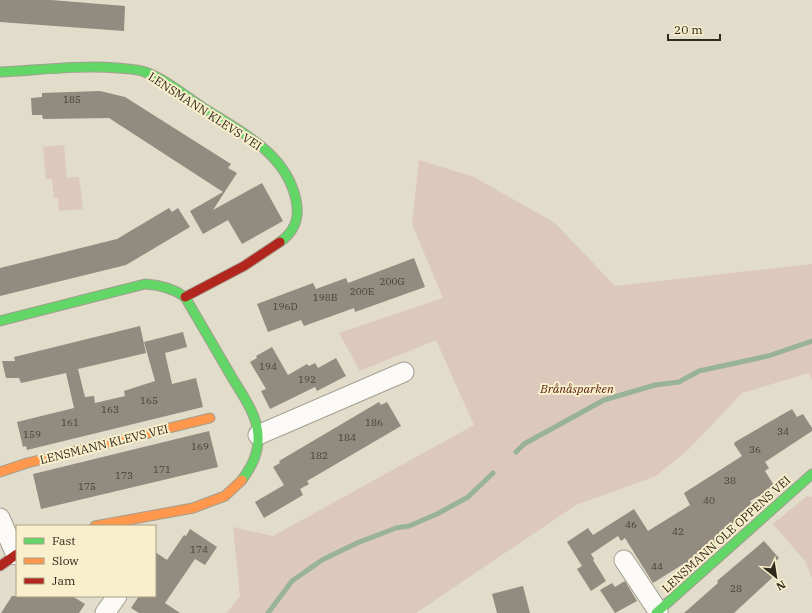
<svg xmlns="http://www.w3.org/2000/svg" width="812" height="613" viewBox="0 0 812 613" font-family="'IBM Plex Serif',serif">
	<rect width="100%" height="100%" fill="#e2dcca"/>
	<path fill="#ddc8bc" d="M64,145L67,178L79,177L83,209L59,211L58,198H54L52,179H46L43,147Z
		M419,160L474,177L555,223L615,286L812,264V379L809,373L742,393L689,449L656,476L576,505L416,613H227L240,596L233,527L273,536L474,425L436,340L360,371L339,333L443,298L412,224Z
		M807,496L812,497V578L805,561L773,524Z"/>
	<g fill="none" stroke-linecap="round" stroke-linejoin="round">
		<path stroke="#98b39a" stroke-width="5" d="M516,452L524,444L604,400L655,385L679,382L699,371L768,356L812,341
			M268,613L292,581L322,560L357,543L396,528L409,526L437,514L468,497L493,473"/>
	</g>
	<path fill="#928b7f" d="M0,0H51L125,6L124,31L0,22Z
		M100,91L125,97L231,164L228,168L237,173L213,210L262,183L283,221L242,244L228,220L203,234L190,211L223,192L109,118L43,119L42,115H32L31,98L42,97V93Z
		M169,208L172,212L178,208L190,227L126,265L0,296V268L117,239Z
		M414,258L425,287L355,312L354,308L304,326L301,320L268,332L257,304L313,283L316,289L346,278L348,283Z
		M140,326L146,353L78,369L85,397L94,396L95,403L125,396L124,391L155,381L144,342L183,332L187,347L165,353L172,384L196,378L203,407L27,450L26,446L23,447L17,422L74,408L66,373L21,383L19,378H6L2,361H15L14,357Z
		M272,347L288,375L307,364L309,366L315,363L318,368L336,358L346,376L317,391L315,387L270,409L261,391L266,389L250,362L257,358L256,356Z
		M379,402L381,405L387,402L401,426L307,481L309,484L300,489L303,495L264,518L255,502L284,485L273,467L280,463L279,461Z
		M792,409L797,417L803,414L812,428V431L765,462L769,468L765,471L775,487L750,501L755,508L721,531L724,535L702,553L703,555L692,564L688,567L685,563L653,583L625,538L621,541L618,536L591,554L594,559L593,560L606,581L591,591L577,569L582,566L567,542L588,528L593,535L634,509L648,531L690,505L684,493L742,456L734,444L735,442Z
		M209,431L218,467L41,509L33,474Z
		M190,529L217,547L205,565L195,559L165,603L180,613H139L131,608L139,596H155V552L167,560L184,535L186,536Z
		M764,541L779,558L772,564L777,569L771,575L773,577L734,613H684L718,583L717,581Z
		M625,581L637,601L615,613L600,590L612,583L615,587Z
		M523,586L530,613H497L492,594Z
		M12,596H72L85,604L79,613H1Z"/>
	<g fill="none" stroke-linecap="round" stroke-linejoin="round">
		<g stroke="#a39e90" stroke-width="21">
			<path id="street" d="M258,435L404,372
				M0,518L16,555
				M624,560L658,611
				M105,613L117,596"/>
		</g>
		<g stroke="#a39e90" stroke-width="11">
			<path id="fast" d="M0,72C39,70 79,65 118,68C127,69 137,69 145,72C165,79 184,95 202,107C239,131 286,152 296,200C300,218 295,231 280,242
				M0,321L145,284C160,285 173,288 185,297C200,323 215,348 230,374C240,392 257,413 258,435C259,453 252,466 242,480
				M656,613L812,474"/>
		</g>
		<g stroke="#a39e90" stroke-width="11">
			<path id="slow" d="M0,472L27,463L210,418
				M95,526L193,508L225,496L242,480"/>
		</g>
		<g stroke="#a39e90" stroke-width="11">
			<path id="jam" d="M185,297L244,266L280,242
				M0,566L17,554"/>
		</g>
		<use href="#street" stroke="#fbfaf7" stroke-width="19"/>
		<use href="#fast" stroke="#63d668" stroke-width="9"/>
		<use href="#slow" stroke="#ff974d" stroke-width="9"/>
		<use href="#jam" stroke="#b3261e" stroke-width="9"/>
	</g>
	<g text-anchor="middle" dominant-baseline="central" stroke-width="4" stroke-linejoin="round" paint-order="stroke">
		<g font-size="10" fill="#474236">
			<text x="72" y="99">185</text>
			<text x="392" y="281">200G</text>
			<text x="362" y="291">200E</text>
			<text x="325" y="297">198B</text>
			<text x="285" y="306">196D</text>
			<text x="268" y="366">194</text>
			<text x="307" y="379">192</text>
			<text x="149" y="400">165</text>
			<text x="110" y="409">163</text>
			<text x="70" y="422">161</text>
			<text x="374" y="422">186</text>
			<text x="783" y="431">34</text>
			<text x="32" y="434">159</text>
			<text x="347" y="437">184</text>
			<text x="200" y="446">169</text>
			<text x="755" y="449">36</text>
			<text x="319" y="455">182</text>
			<text x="162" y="469">171</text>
			<text x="124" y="475">173</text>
			<text x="730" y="480">38</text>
			<text x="87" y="486">175</text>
			<text x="709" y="500">40</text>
			<text x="631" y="524">46</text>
			<text x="678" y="531">42</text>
			<text x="199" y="549">174</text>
			<text x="657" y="566">44</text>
			<text x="736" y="588">28</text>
		</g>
		<g font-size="12" fill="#2e2a1d" stroke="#f9efcc">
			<text transform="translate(205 111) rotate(33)">LENSMANN KLEVS VEI</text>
			<text transform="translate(104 444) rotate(-14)">LENSMANN KLEVS VEI</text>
			<text transform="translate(726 534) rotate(-42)">LENSMANN OLE OPPENS VEI</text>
		</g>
		<g font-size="12" font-style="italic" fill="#551a0e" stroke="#f9efcc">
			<text x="577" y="388">Brånåsparken</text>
		</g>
	</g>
	<rect x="16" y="525" width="140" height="72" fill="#f9efcc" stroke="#a8a086"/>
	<rect x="24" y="538" width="20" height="6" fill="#63d668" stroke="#a8a086"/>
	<text x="52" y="545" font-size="12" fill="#2e2a1d">Fast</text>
	<rect x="24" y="558" width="20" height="6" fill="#ff974d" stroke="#a8a086"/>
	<text x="52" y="565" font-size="12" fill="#2e2a1d">Slow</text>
	<rect x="24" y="578" width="20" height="6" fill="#b3261e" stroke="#a8a086"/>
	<text x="52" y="585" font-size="12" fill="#2e2a1d">Jam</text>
	<g transform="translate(776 577) rotate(150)" stroke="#f9efcc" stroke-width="3" paint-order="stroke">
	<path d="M0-3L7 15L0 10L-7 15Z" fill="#2e2a1d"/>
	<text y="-6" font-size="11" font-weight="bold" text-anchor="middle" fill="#2e2a1d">N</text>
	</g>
	<path d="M668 34v6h52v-6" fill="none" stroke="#2e2a1d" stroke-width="2"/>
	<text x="674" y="34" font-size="12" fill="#2e2a1d" stroke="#f9efcc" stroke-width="3" paint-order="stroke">20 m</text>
</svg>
